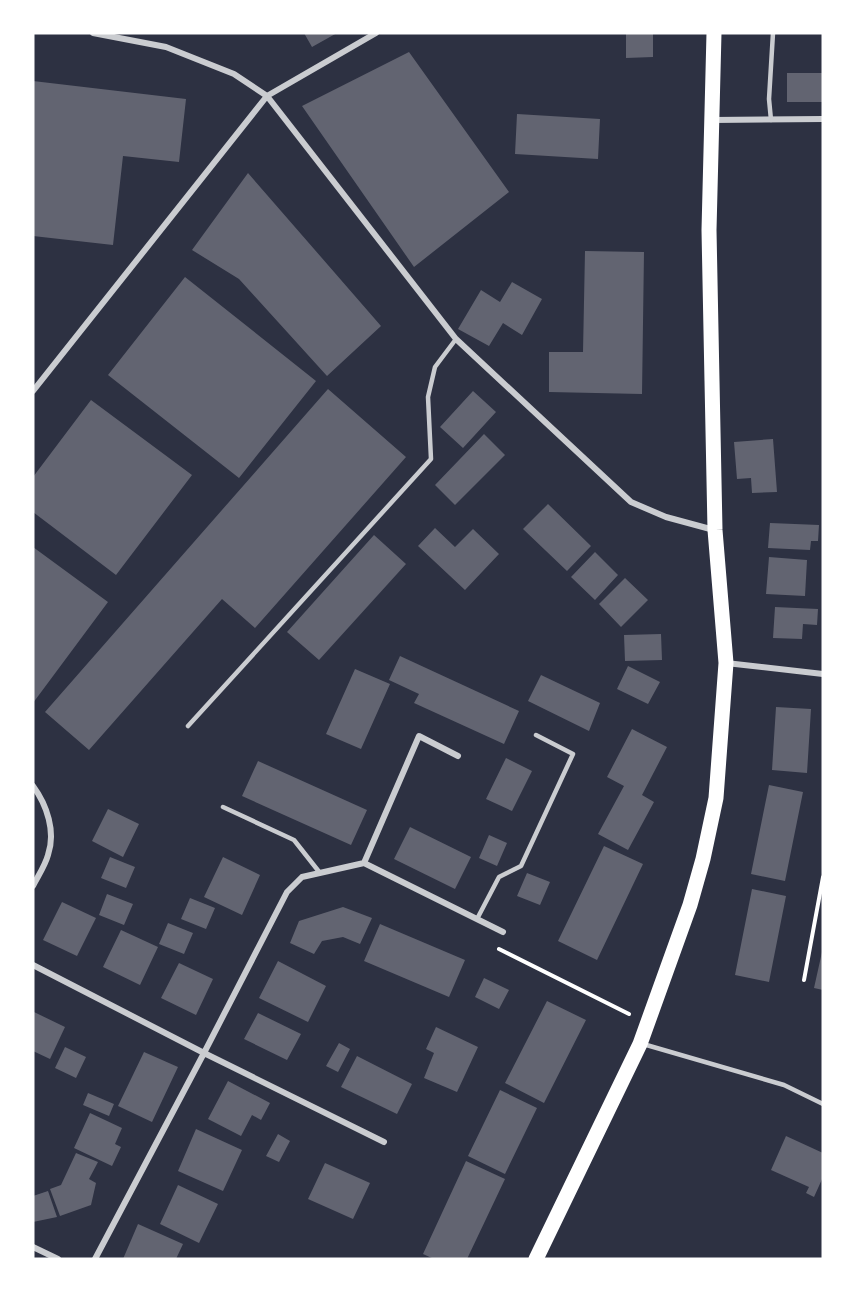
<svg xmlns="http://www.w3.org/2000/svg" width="856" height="1292" viewBox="0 0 856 1292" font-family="'IBM Plex Sans',sans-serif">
	<rect width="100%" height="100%" fill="#2d3142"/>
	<path fill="#626471" d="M304,33H337L312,47Z
		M626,33H653V57L626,58Z
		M409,52L509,192L414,267L302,106Z
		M787,73H823V102H787Z
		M33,81L186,99L179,162L123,156L113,245L33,236Z
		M517,114L600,119L598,159L515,154Z
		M248,173L381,326L327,376L239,279L192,250Z
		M585,251L644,252L642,394L549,392V352H583Z
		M185,277L316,381L239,478L108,375Z
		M512,282L542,299L522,335L503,323L489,346L458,329L481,290L500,302Z
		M328,389L406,457L255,628L222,599L89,750L45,712Z
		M473,391L496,412L463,448L440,427Z
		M91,400L192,475L116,575L33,512V477Z
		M484,434L505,455L455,505L435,485Z
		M773,439L777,492L752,493L751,478L737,479L734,442Z
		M548,504L591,546L567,571L523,529Z
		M770,523L819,525L818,541H811L810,550L768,548Z
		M435,528L455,547L473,529L499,554L465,590L418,546Z
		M374,535L406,564L319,660L287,632Z
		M33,547L108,602L33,703Z
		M595,552L618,575L595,600L571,577Z
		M769,557L807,560L805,596L766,594Z
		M625,578L648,600L621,627L599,604Z
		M775,607L818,609L817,625L803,624L802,639L773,638Z
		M661,634L662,660L625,661L624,635Z
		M400,656L519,711L504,744L414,703L419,694L389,680Z
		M628,666L660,682L648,704L617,689Z
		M355,669L390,684L361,749L326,734Z
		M541,675L600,703L589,731L528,701Z
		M776,707L811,709L807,773L772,770Z
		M632,729L667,747L642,795L654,802L628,850L598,834L624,786L607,777Z
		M506,758L532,771L512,811L486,799Z
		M258,761L367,810L351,845L242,796Z
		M769,785L803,792L785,881L751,874Z
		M108,809L139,824L123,857L92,841Z
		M410,827L471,857L455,889L394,859Z
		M489,835L507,843L497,866L479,858Z
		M604,846L643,864L597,960L558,941Z
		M110,857L135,867L126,888L101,878Z
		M223,857L260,875L242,915L204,897Z
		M527,873L550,882L540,905L517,896Z
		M752,889L786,896L769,982L735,975Z
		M107,894L133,904L124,925L99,915Z
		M190,898L215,908L206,929L181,919Z
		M62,902L96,918L77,956L43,940Z
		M343,907L372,918L360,944L343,937L322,941L314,954L290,943L299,921Z
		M168,923L193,933L184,954L159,944Z
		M380,924L465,960L449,997L364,961Z
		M121,930L158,947L140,985L103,967Z
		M822,952H823V990L814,988Z
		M278,961L326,986L308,1022L259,998Z
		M179,963L213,979L196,1015L161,998Z
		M484,978L509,990L499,1009L475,997Z
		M547,1001L586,1020L544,1103L505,1083Z
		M34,1012L65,1027L50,1059L33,1051Z
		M258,1013L301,1034L287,1060L244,1039Z
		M436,1027L478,1047L457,1092L424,1078L434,1053L426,1049Z
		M339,1043L350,1049L338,1072L326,1066Z
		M65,1047L86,1057L76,1078L55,1068Z
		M144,1052L178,1067L152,1122L118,1106Z
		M357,1056L412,1084L397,1114L341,1087Z
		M228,1081L270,1103L261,1120L252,1115L241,1136L208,1119Z
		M500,1090L537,1108L505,1174L468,1156Z
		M88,1093L114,1104L109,1116L83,1105Z
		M90,1113L122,1128L115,1144L121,1147L112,1166L74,1148Z
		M196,1129L242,1150L223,1191L178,1171Z
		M278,1134L290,1141L279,1162L266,1156Z
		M786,1136L823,1153V1177L814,1197L806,1193L809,1187L771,1170Z
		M76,1153L98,1162L89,1179L96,1183L91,1205L60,1216L50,1189L61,1185Z
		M466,1161L505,1179L467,1259H434L423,1254Z
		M325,1163L370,1183L353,1219L308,1199Z
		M178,1185L218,1204L199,1243L160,1224Z
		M48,1191L57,1217L33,1222V1196Z
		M138,1224L183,1244L176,1259H123Z"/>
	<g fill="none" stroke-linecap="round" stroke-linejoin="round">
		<path stroke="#fff" stroke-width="4" d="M499,949L629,1014
			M804,980L823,877"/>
		<path stroke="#caccd0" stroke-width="4.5" d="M771,120L769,99L773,33
			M188,726L431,459L428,397L435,367L456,339
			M223,807L294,840L320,873
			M477,919L499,877L521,866L573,754L536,735
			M643,1044L784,1085L823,1104"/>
		<path stroke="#caccd0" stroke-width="6" d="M93,33L166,47L234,74L267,96L456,339L631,502L666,517L714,530
			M713,120L823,119
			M33,391L267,96L376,33
			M726,663L823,674
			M33,786C47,805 56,832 48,855C45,866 38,876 33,886
			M364,863L419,736L458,756
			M33,965L204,1053L384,1142
			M33,1247L58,1259
			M95,1259L204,1053L287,892L302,877L364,863L503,932"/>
		<path stroke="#fff" stroke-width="15" d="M536,1259L640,1044L690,905L703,859L716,798L726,663L715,530L712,381L709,230L714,33"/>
	</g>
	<rect width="856" height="1292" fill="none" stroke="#ffffff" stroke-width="69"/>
</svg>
